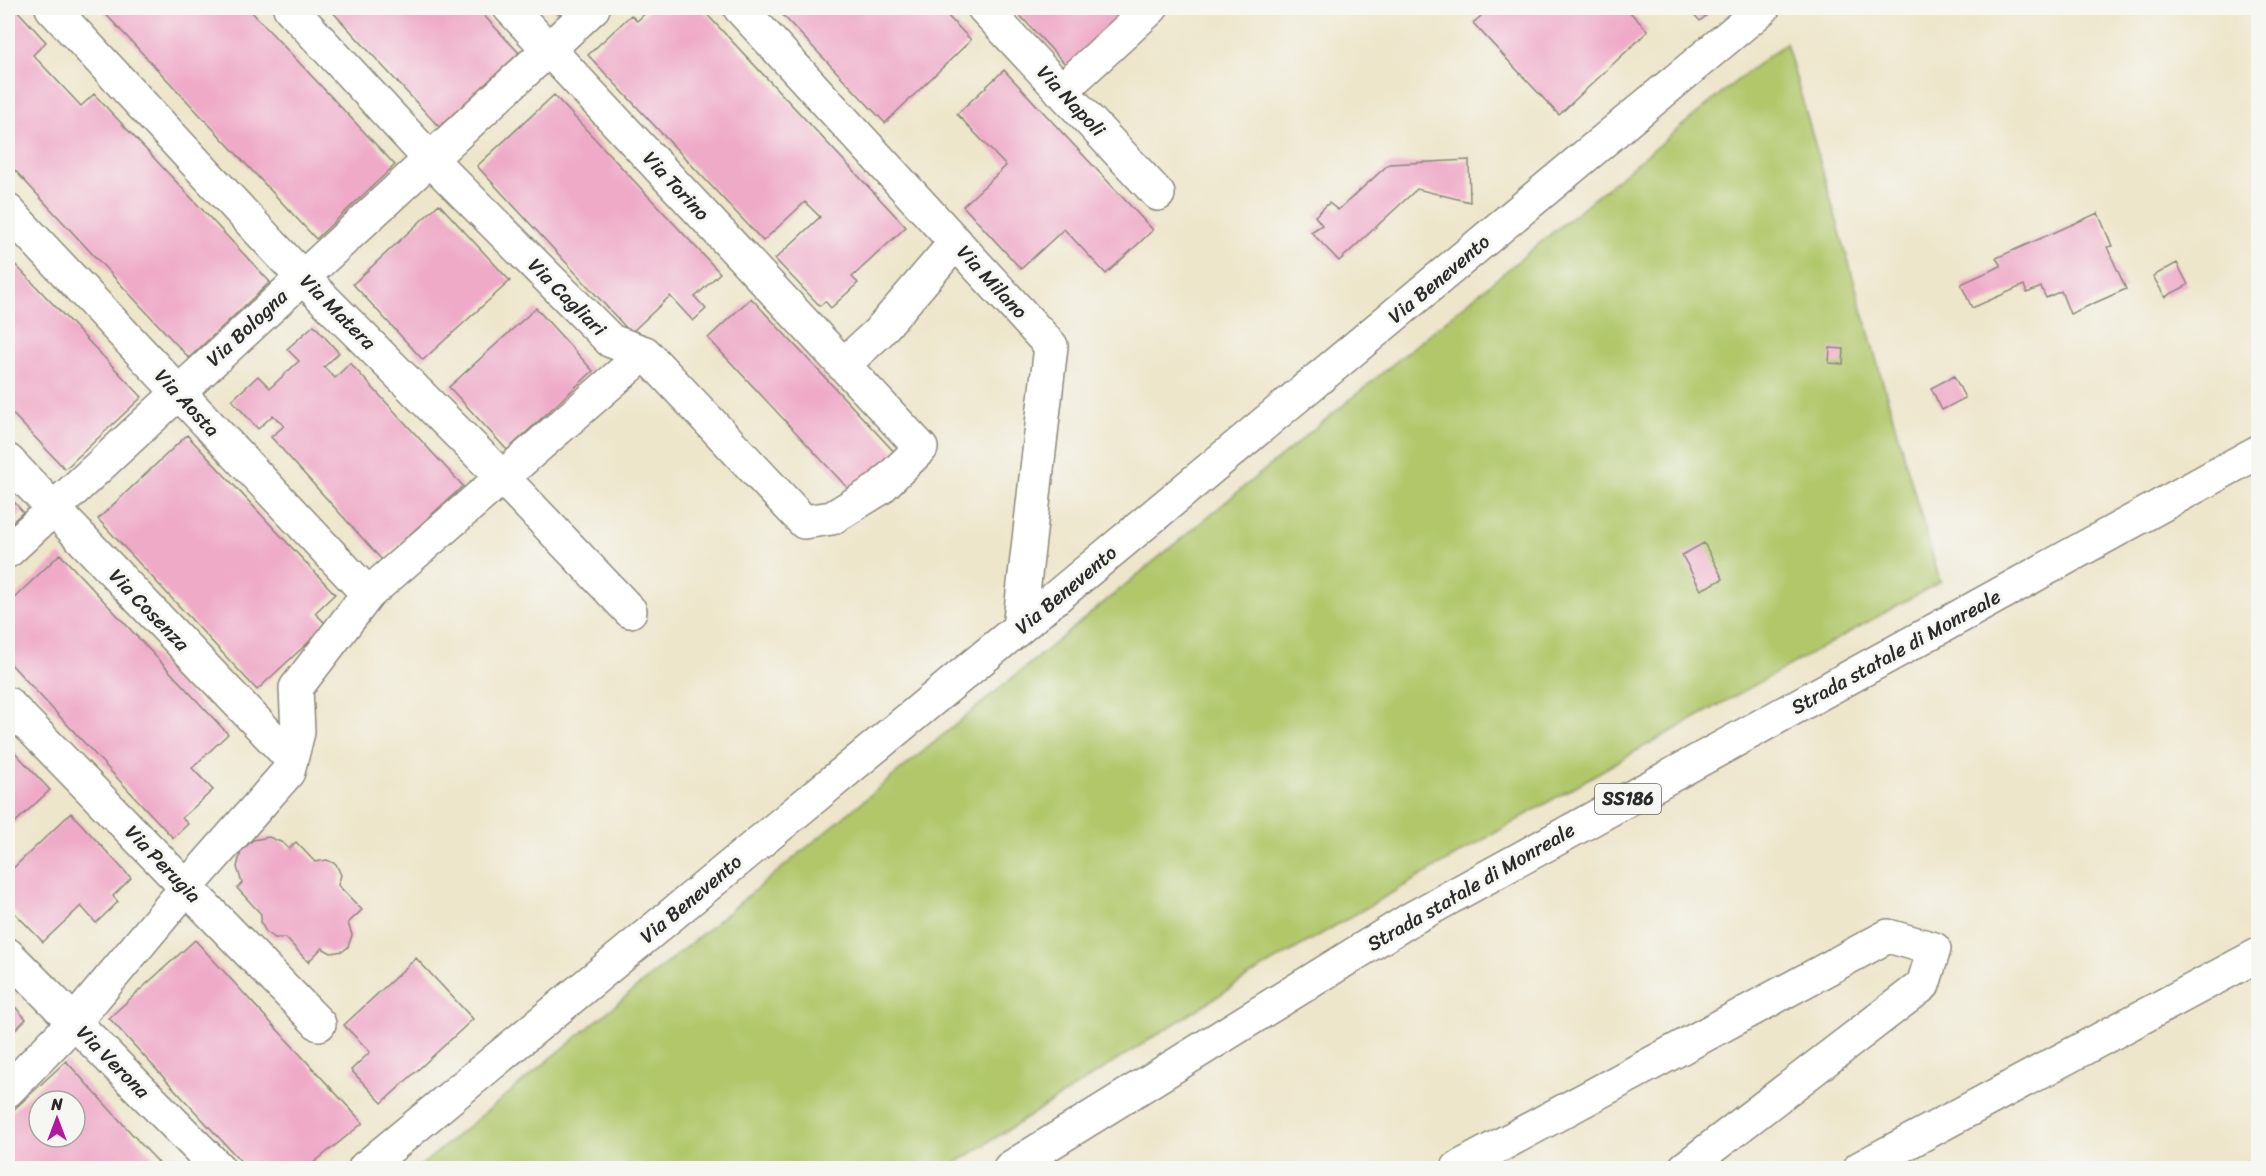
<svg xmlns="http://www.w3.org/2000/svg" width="2266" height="1176" viewBox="0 0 2266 1176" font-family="Sriracha,sans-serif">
	<rect width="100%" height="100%" fill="#f6f6f2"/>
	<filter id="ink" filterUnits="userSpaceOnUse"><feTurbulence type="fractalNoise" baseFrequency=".0167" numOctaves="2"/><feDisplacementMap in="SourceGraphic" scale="12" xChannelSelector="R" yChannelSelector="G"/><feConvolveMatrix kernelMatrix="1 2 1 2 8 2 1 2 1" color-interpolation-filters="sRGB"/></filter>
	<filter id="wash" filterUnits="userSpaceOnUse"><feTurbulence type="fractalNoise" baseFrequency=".008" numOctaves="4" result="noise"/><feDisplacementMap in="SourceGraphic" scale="24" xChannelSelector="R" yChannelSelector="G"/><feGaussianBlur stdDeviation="1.35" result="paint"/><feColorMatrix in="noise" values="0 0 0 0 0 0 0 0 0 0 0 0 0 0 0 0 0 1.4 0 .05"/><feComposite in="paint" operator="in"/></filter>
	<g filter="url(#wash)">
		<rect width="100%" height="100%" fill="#eee6cb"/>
		<path fill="#b1c76b" stroke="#6e794b" stroke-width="1.5" d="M1786,43L1940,582L1636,751L1254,973L948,1168H418L1746,73Z"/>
		<g id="blocks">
			<path fill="#efaac8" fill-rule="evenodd" d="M8,8H15L46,42L33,55L81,106L94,94L270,282L189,358L8,163Z
				M100,8H248L395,165L316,239Z
				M329,8H477L519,53L439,127Z
				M552,8H565L558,14Z
				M651,8H701L906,227L852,277L858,283L831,308L825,301L820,306L775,259L820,217L805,202L763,241L588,55L631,15L637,21Z
				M776,8H940L971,40L885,123Z
				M1013,8H1130L1067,66Z
				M1490,8H1626L1648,31L1559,115L1473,23Z
				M1688,8H1715L1700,21Z
				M1004,70L1153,230L1106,274L1064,229L1021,269L963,206L1006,166L957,114Z
				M554,95L720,273L695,297L706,309L693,321L670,296L631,333L477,166Z
				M1469,160L1470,202L1417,189L1339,261L1311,232L1322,225L1315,216L1329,203L1338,210L1389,164Z
				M439,204L510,281L423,360L353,284Z
				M2098,213L2112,246L2107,247L2126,289L2070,314L2061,291L2046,298L2041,287L2027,293L2024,285L1972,308L1961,284L2001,266L1996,258Z
				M8,257L142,397L65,469L8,409Z
				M2177,263L2188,285L2165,297L2153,276Z
				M751,298L899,457L856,497L708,338Z
				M536,308L593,371L507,450L449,387Z
				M314,325L339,353L324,367L335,378L350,363L463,486L382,560L271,437L284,426L273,415L258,429L232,400L258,376L270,388L299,361L287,349Z
				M1830,348L1844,349L1843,364L1829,363Z
				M1954,376L1965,398L1942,410L1931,388Z
				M187,435L335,594L315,613L327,625L257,690L98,519Z
				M8,495L23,512L8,526Z
				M1704,543L1723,579L1701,590L1682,555Z
				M60,554L228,734L192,768L213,790L182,818L188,824L173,838L8,661V604Z
				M8,745L50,790L8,829Z
				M71,813L131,878L113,896L118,902L96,923L81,906L43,942L8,906V873Z
				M269,837L283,843L289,849L296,842L315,862L327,860L336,864L341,875L338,885L362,910L348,923L352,935L348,947L343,951L331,953L322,948L308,962L286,938H275L266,932L261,923V914L237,888L242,883L237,867L241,851L253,840Z
				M195,940L363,1123L307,1168H247L109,1018Z
				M416,958L473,1019L382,1103L351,1070L370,1052L344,1025Z
				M8,999L26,1019L8,1037Z
				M66,1061L142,1145L164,1168H10L8,1166V1115ZM39,1101H75V1137H39Z"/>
		</g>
	</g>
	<g filter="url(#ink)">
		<use href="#blocks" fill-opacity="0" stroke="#8c887b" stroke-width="1.5"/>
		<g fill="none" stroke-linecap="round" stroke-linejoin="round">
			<g stroke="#8c887b" stroke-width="36">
				<path id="minor" d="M52,8L302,277L502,477L630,611
					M290,8L430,159L611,341L645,353L804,522L832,518L879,489L921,448L510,8
					M740,8L1051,346L1019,628
					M984,8L1158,194
					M1061,91L1151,8
					M8,211L368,594
					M843,365L878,333L956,242
					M8,461L291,758
					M8,551L593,8
					M8,704L319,1024
					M8,955L218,1168
					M8,1090L74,1022L186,888L288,772L298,732L296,688L368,594L645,353
					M1458,1168L1888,936L1934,949L1923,985L1685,1168
					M1860,1168L2258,955"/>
			</g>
			<g stroke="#8c887b" stroke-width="36">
				<path id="major" d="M365,1168L1019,628L1763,8
					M1010,1168L1411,919L2258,452"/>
			</g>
			<use href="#minor" stroke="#fff" stroke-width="33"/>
			<use href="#major" stroke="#fff" stroke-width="33"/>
		</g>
	</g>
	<g text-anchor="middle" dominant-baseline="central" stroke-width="6" stroke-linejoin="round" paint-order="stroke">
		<rect fill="#f6f6f2" stroke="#686867" stroke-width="1.5" x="1595" y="784" width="66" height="30" rx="4.5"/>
		<g font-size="18" font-weight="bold" fill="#2b2b2b">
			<text x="1628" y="799">SS186</text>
		</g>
		<g font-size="20" fill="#2b2b2b" stroke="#f6f6f2">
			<text transform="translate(1071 101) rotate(47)">Via Napoli</text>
			<text transform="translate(676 186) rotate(47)">Via Torino</text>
			<text transform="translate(1439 279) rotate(-40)">Via Benevento</text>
			<text transform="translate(992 282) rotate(47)">Via Milano</text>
			<text transform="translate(567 297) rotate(45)">Via Cagliari</text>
			<text transform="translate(338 312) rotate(45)">Via Matera</text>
			<text transform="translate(247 328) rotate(-43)">Via Bologna</text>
			<text transform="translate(187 403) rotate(47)">Via Aosta</text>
			<text transform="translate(1066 590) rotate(-40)">Via Benevento</text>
			<text transform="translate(149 610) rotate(46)">Via Cosenza</text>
			<text transform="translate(1896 652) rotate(-29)">Strada statale di Monreale</text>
			<text transform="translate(163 864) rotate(46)">Via Perugia</text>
			<text transform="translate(1471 887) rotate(-30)">Strada statale di Monreale</text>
			<text transform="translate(691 899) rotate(-40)">Via Benevento</text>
			<text transform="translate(113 1062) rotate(45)">Via Verona</text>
		</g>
	</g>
	<rect width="2266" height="1176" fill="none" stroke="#f6f6f2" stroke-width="30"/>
	<g transform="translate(57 1119)"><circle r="28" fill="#f6f6f2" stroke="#a5a5a2" stroke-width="1.5"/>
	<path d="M0-4.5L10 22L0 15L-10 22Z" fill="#b5179e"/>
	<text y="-9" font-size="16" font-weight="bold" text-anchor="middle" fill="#2b2b2b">N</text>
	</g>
</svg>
